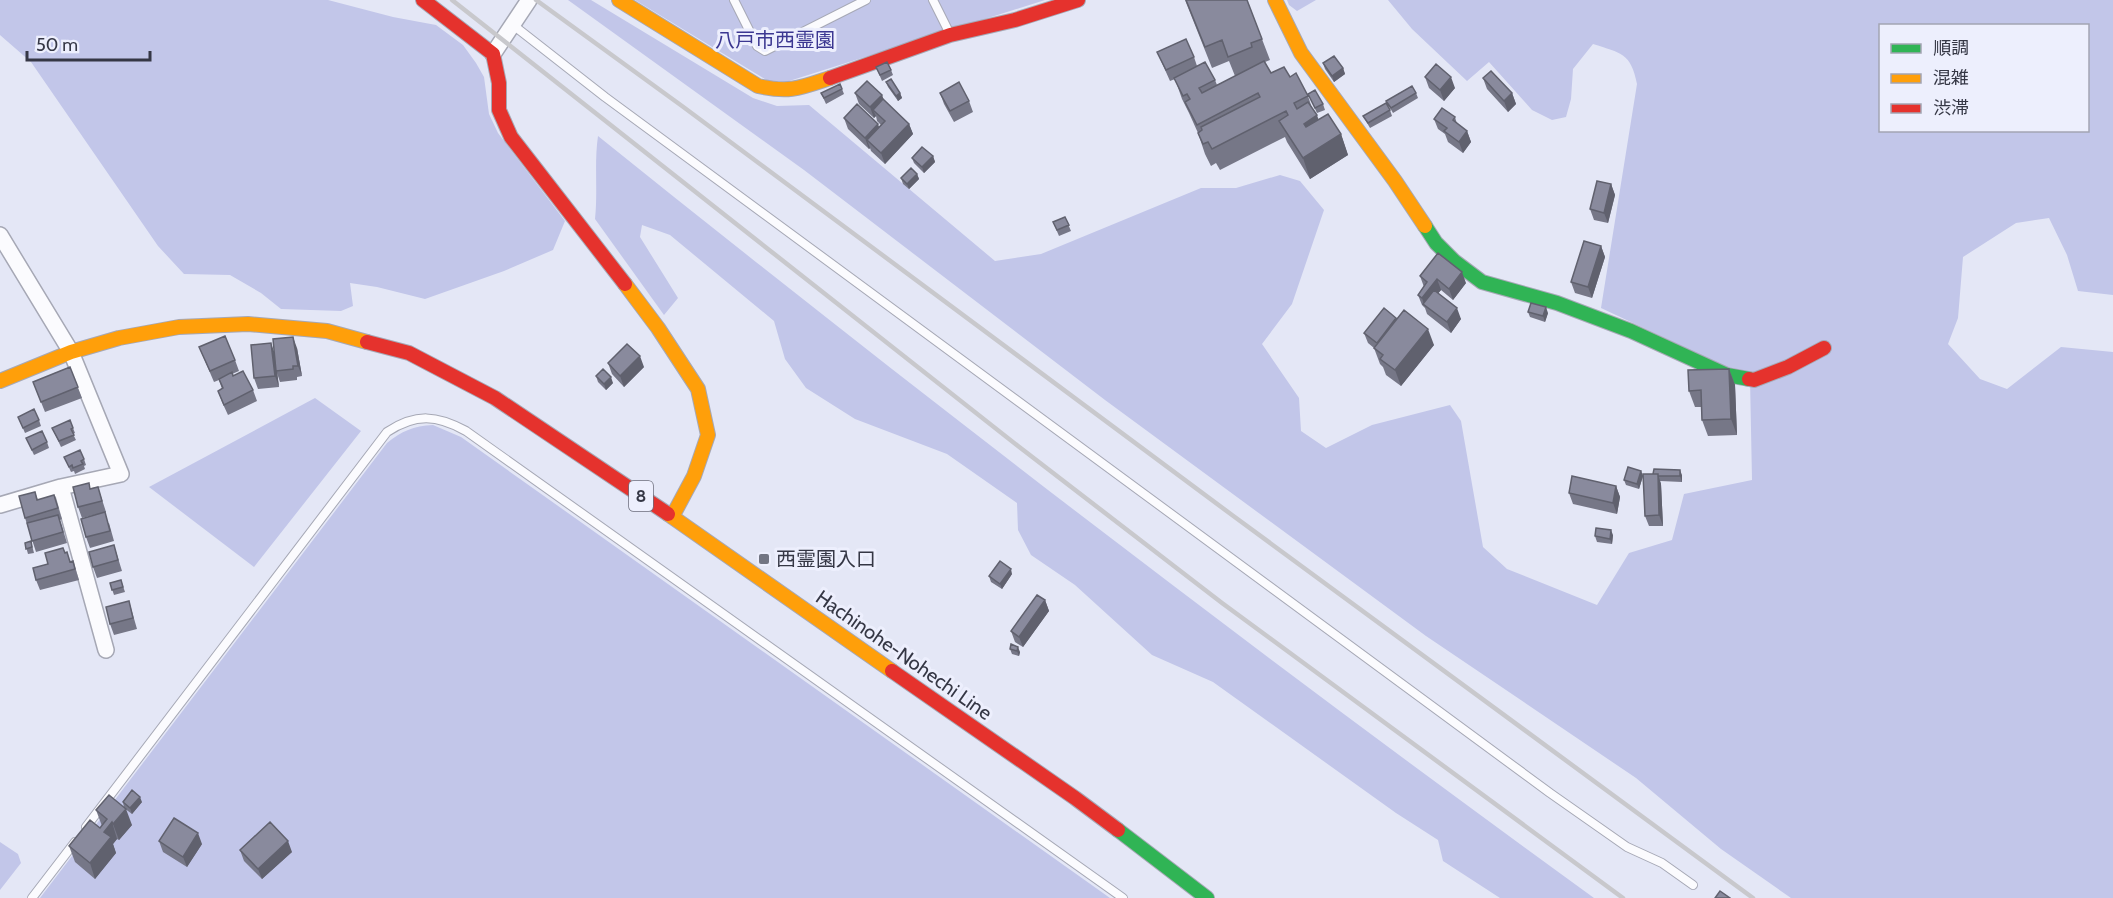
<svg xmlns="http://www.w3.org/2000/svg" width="2113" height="898" viewBox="0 0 2113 898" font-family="Cabin,'Noto Sans JP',sans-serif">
	<rect width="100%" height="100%" fill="#e4e7f6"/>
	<path fill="#c2c6e9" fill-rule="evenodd" d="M0,0H328L393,17L436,25L463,45L476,63L484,77L489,114L498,133L565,221L553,250L504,271L425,299L377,287L350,283L353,306L341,311L281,309L261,293L230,275L184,274L158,246L31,62L0,35Z
		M568,0H591L753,98L777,106L809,105L995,261L1041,254L1201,188H1236L1280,175L1300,181L1324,210L1292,304L1262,344L1299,398L1301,431L1326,448L1372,425L1450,405L1461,421L1483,547L1507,569L1597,605L1629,553L1672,540L1684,494L1752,480L1750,378L1601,308L1637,84C1631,53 1621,53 1593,44L1573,69L1571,99L1566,117L1552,120L1532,110L1489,62L1467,81L1412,29L1388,0H2113V295L2078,291L2067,255L2049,218L2016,223L1963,257L1958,318L1948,344L1980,379L2007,389L2061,347L2113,352V898H1791L1721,849L1636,778L1426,636L1105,400L804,170ZM1880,26H2088V130H1880Z
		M635,0H1045L786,82L768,81Z
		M1287,0H1316L1297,11L1289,5Z
		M598,136C924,398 1255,652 1594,898H1500L1443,861L1438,840L1396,813L1213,682L1152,655L1075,585L1031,555L1018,530L1017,503L947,454L855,419L806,388L785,359L774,321L670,235L642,225L640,237L678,298L664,315L595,219C598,191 594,163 598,136Z
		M315,398L361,431L254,567L149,487Z
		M433,425L461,437L1110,898H40L387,443C402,431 413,426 433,425Z
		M0,842L18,854L21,863L0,890Z"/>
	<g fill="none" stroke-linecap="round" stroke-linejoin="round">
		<g stroke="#a6a8b5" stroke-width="10">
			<path id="lane" d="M734,0L757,46L765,51L866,0
				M933,0L950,34
				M513,25L605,97L1550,793L1627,847L1662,863L1693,885
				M86,827L387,432C416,413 437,415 466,431L1123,898
				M32,898L75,842"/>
		</g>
		<g stroke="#a6a8b5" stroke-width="18">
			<path id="street" d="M493,54L529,0
				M0,235L71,352L121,474L61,487L0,505
				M61,487L106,650"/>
		</g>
		<g stroke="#a6a8b5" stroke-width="16">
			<path id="fast" d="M1425,226L1436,243L1454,261L1482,282L1557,303L1631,331L1727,375L1749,379
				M1118,830L1207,898"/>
		</g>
		<g stroke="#a6a8b5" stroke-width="16">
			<path id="slow" d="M619,0L758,86C790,93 800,88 830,78
				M1275,0L1301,53L1395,181L1425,226
				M625,284L658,328L698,389L708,435L694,476L672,517
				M0,381L71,352L119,338L179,327L248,324L327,331L367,342
				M668,514L892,671"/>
		</g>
		<g stroke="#a6a8b5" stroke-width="16">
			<path id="jam" d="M423,0L493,54L499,83V110L511,137L625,284
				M830,78L950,35L1015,20L1078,0
				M367,342L409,353L495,398L668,514
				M1749,379L1754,380L1788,367L1824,348
				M892,671L1075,798L1118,830"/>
		</g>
		<use href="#lane" stroke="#fbfbfe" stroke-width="8"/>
		<use href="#street" stroke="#fbfbfe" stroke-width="15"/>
		<use href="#fast" stroke="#30b455" stroke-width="14"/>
		<use href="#slow" stroke="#ff9f0a" stroke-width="14"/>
		<use href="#jam" stroke="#e5322d" stroke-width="14"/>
		<path stroke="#c8c8cc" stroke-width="4.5" d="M452,0L1018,446L1222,603L1623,898
			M536,0L682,106L1232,515L1753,898"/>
	</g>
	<path fill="#767787" d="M1185,0H1247L1270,60L1265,62L1271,73L1290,77L1308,96L1312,108L1318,120L1341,134L1348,155L1310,179L1287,142L1285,137L1220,170L1216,163L1211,166L1205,154L1198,133L1189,113L1182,99L1175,79L1170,81L1157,52L1194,57L1197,66L1215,80L1217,85L1235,76L1229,61L1212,68Z
		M1323,63L1343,68L1345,74L1334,82L1325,69Z
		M876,67L891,70L893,75L882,81Z
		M1425,77L1455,88L1444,101L1429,88Z
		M1483,78L1512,93L1516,104L1508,112L1487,89Z
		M886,82L900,93L902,98L898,101L888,87Z
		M842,89L844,94L826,104L821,93Z
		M855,93L882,95L883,100L909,124L913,134L885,164L871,151L870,148L869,149L848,129L844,118L879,127L881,125L877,121L876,116L874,118L859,104Z
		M940,93L969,101L973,112L954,122L944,104Z
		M1416,93L1418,98L1393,113L1386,101Z
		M1308,94L1323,104L1325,110L1317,113Z
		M1390,110L1392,116L1370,128L1363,116Z
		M1455,117L1457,124L1467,131L1471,142L1463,153L1448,142L1445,134L1438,129L1434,119Z
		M933,156L935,162L924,173L914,163L912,158Z
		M917,174L919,179L909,189L903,184L901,178Z
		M1611,184L1615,195L1608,223L1594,220L1590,209Z
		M1065,217L1071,231L1059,236L1053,222Z
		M1601,246L1605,257L1592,298L1575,293L1571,282Z
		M1420,276L1466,283L1453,300L1441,290L1438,293L1461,319L1451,333L1427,314L1425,308L1422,305L1418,295L1424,287Z
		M1528,312L1548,313L1545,322L1530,317Z
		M1396,318L1434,345L1401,386L1386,375L1383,367L1380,364L1374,348L1368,343L1364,333Z
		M199,347L235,360L239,371L232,374L233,376L253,390L257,401L228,415L222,402L218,391L222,389L219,380L214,382Z
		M297,348L302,376L297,377V380L280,382L277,373L279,387L258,389L254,378L274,352Z
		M608,363L644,367L624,387L612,374Z
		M70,367L82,398L45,412L33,382Z
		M1729,369L1735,385L1737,435L1708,436L1702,420L1701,407H1695L1689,391Z
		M596,376L613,383L606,390L598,382Z
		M18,417L39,420L41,426L25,433Z
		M52,428H73L75,433L73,434L76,440L61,447Z
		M26,438L47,442L49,448L34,455Z
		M64,457L84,459L86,465L84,466L85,469L75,474L74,471L71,472Z
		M1641,471L1643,476L1639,489L1626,485L1624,480Z
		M1643,474L1682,475V482L1660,481L1661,484L1663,526H1649L1645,516Z
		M1616,486L1620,497L1617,514L1573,504L1569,493Z
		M98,487L106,512L82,518L78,507L91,489Z
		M35,492L38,500L54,495L62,519L60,520L67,543L36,552L25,518Z
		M109,523L114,541L90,548L86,537Z
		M1613,535L1612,544L1597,542L1595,536Z
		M31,541L34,553L28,554L25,543Z
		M114,545L122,571L97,578L93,567Z
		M65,553L71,562L73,561L79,580L40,590L36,580L48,564Z
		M1012,574L1002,589L991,582L989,576Z
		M121,580L125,592L114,595L110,583Z
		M1045,600L1049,611L1023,647L1015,642L1011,631Z
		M129,601L137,629L114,635L110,624Z
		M1010,649L1020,652L1019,656L1012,654Z
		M123,802H142L132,814L124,808Z
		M96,810L132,825L119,840L117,839L113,844L116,853L95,879L75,862L69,846L100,828L102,826Z
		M159,841L202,844L187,867L163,852Z
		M240,850L292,852L262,879L244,861Z"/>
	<path fill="#60616e" d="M1343,68L1345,74L1334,82L1332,76Z
		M1451,77L1455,88L1444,101L1440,90Z
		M900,93L902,98L898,101L896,96Z
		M1512,93L1516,104L1508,112L1504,101Z
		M882,95L886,106L873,110L876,116L874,118L870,107Z
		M1317,115L1324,136L1311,145L1304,124Z
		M878,124L882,135L867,140L870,148L869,149L865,138Z
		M909,124L913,134L885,164L881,153Z
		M1467,131L1471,142L1463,153L1459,142Z
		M1341,134L1348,155L1310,179L1303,158Z
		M933,156L935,162L924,173L922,167Z
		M917,174L919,179L909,189L907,184Z
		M1611,184L1615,195L1608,223L1604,213Z
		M1601,246L1605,257L1592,298L1588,287Z
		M1462,272L1466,283L1453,300L1449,289Z
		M1437,279L1441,290L1427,307L1424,304L1422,298Z
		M1546,307L1548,313L1545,322L1543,316Z
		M1457,308L1461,319L1451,333L1447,322Z
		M1428,329L1434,345L1401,386L1395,370Z
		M293,337L297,348L302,376L298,366Z
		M271,343L275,354L279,387L275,376Z
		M640,356L644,367L624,387L620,376Z
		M1729,369L1735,385L1737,435L1731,419Z
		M611,377L613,383L606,390L604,384Z
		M1680,470L1682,475V482L1680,476Z
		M1641,471L1643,476L1639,489L1637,484Z
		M1658,474L1661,484L1663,526L1659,515Z
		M1616,486L1620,497L1617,514L1613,503Z
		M1611,530L1613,535L1612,544L1610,539Z
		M1011,569L1012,574L1002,589L1000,584Z
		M1045,600L1049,611L1023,647L1019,637Z
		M1018,647L1020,652L1019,656L1017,651Z
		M140,797L142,802L132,814L130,808Z
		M126,809L132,825L119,840L113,824Z
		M112,822L117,839L113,844L116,853L95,879L90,863L104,832Z
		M198,833L202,844L187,867L183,857Z
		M288,841L292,852L262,879L258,869Z"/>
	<path fill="#898a9d" stroke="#60616e" stroke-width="1.5" d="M1186,0H1247L1262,39L1251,43L1252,47L1228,57L1222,40L1205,47Z
		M1186,39L1194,57L1166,70L1157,52Z
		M1334,56L1343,68L1332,76L1323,63Z
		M1264,61L1271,73L1284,67L1290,77L1296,73L1308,96L1294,103L1297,109L1308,102L1317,115L1304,124L1306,127L1328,114L1341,134L1303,158L1279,121L1288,115L1286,111L1212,149L1208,142L1203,144L1198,133L1202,130L1201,127L1260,97L1258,93L1197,125L1185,102L1190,99L1187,94L1183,96L1174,78L1205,62L1215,80L1199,88L1202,93Z
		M887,62L891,70L880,75L876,67Z
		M1436,64L1451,77L1440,90L1425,77Z
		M1491,71L1512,93L1504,101L1483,78Z
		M891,79L900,93L896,96L886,82Z
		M867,81L882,95L870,107L855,93Z
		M959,82L969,101L950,111L940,93Z
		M840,84L842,89L824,98L821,93Z
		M1412,86L1416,93L1391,108L1386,101Z
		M1315,90L1323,104L1315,108L1308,94Z
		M883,99L909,124L881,153L867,140L885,121L873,110Z
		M1386,103L1390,110L1368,123L1363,116Z
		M857,104L878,124L865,138L844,118Z
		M1442,108L1455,117L1453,120L1467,131L1459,142L1444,131L1447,128L1434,119Z
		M922,147L933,156L922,167L912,158Z
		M911,168L917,174L907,184L901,178Z
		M1597,181L1611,184L1604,213L1590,209Z
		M1065,217L1069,225L1057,230L1053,222Z
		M1584,241L1601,246L1588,287L1571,282Z
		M1438,253L1462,272L1449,289L1437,279L1422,298L1418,295L1427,282L1420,276Z
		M1434,290L1457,308L1447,322L1423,304Z
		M1531,303L1546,307L1543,316L1528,312Z
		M1384,308L1396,318L1377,343L1364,333Z
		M1404,310L1428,329L1395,370L1380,359L1383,355L1374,348Z
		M225,336L235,360L210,371L199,347Z
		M293,337L298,366H293V369L276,371L273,339Z
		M271,343L275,376L254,378L251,345Z
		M627,344L640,356L620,376L608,363Z
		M70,367L78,387L41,402L33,382Z
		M603,369L611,377L604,384L596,376Z
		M1729,369L1731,419L1702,420L1701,390L1689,391L1688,370Z
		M243,371L253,390L224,405L218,391L223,388L219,379L232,372L233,376Z
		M34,409L39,420L23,428L18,417Z
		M70,420L73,428L71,429L74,435L59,441L52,428Z
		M42,431L47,442L32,450L26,438Z
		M80,450L84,459L81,461L83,464L73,468L72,465L69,467L64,457Z
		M1628,467L1641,471L1637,484L1624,480Z
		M1654,469L1680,470V476H1658V474H1653Z
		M1643,474H1658L1659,515L1645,516Z
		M1572,476L1616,486L1613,503L1569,493Z
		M89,483L90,489L98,487L102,501L78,507L73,487Z
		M35,492L37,500L54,495L58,508L25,518L19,496Z
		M105,512L110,531L86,537L81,519Z
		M58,515L63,532L32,541L27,523Z
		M1596,528L1611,530L1610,539L1595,536Z
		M31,541L32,547L26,549L25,543Z
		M114,545L118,560L93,567L89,552Z
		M63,548L65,553L67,552L70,562L73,561L75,569L36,580L33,568L48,564L45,553Z
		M1000,561L1011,569L1000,584L989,576Z
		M121,580L123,587L112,590L110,583Z
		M1037,595L1045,600L1019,637L1011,631Z
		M129,601L133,618L110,624L106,607Z
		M1011,644L1018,647L1017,651L1010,649Z
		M132,790L140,797L130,808L123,802Z
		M109,795L126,809L113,824L112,822L104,832L111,837L90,863L69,846L90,820L100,828L107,819L96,810Z
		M174,818L198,833L183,857L159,841Z
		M270,822L288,841L258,869L240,850Z
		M1720,891L1730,898H1715Z"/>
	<rect fill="#727583" stroke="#edeffd" stroke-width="2" x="758" y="553" width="12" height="12" rx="3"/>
	<g text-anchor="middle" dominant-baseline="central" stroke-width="6" stroke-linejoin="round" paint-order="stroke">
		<rect fill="#edeffd" stroke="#6c6e7c" stroke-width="1.5" x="629" y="481" width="24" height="30" rx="4.5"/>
		<g font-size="18" font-weight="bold" fill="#353745">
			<text x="641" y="496">8</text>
		</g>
		<g font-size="20" fill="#3b3791" stroke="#edeffd">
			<text x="775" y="40">八戸市西霊園</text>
		</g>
		<g font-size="20" fill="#353745" stroke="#edeffd" text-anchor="start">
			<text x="776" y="559">西霊園入口</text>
		</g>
		<g font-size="20" fill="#353745" stroke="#edeffd">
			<text transform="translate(904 655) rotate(35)">Hachinohe-Nohechi Line</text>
		</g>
	</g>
	<rect x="1879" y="24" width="210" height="108" fill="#edeffd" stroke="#a3a5b3" stroke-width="1.5"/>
	<rect x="1891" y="44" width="30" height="9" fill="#30b455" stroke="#a3a5b3" stroke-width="1.5"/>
	<text x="1933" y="54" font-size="18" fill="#353745">順調</text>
	<rect x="1891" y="74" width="30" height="9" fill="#ff9f0a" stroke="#a3a5b3" stroke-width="1.5"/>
	<text x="1933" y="84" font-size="18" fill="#353745">混雑</text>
	<rect x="1891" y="104" width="30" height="9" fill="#e5322d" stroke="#a3a5b3" stroke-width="1.5"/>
	<text x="1933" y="114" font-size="18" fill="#353745">渋滞</text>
	<path d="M27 51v9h123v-9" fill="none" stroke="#353745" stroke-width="3"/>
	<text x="36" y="51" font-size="18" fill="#353745" stroke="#edeffd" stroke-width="4.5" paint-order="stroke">50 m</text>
</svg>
